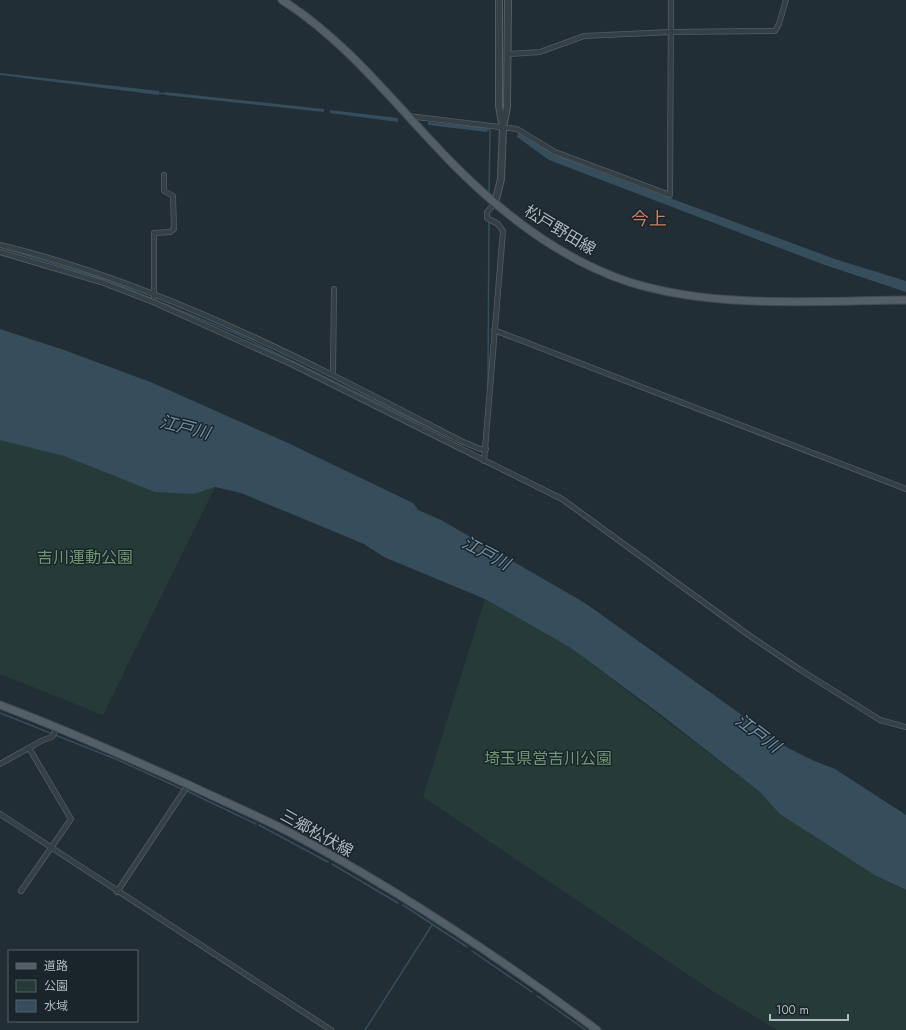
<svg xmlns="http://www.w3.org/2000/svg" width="906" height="1030" viewBox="0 0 906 1030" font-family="Jost,'Noto Sans JP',sans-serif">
	<rect width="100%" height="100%" fill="#222e36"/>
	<path fill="#263b38" d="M0,437L64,456L127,481L194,494L215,487L103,715L0,674Z
		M485,599L571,648L760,792L876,876L906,891V1030H777L711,990L423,797Z"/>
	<path fill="#364d5c" d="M0,73L159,91V95L0,75Z
		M165,92L324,109V112L165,95Z
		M330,110L398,118V122L330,113Z
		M428,122L488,128L487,132L428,125Z
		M518,133L554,154L602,173L835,259L906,281V292L822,264L549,160L517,137Z
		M0,329L64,350L153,383L288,443L413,503L418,510L441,520L585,603L788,748L812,760L835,769L906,815V890L876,876L780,814L760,792L660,714L571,648L485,599L384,557L364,544L241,493L215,487L194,494L155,492L64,456L0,440Z"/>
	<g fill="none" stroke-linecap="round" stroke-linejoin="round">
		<path stroke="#364d5c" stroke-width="1.5" d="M159,93L167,94
			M486,129L490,130L489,194
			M6,249L107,280L237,334L450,438
			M488,384L489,220
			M463,444L483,452
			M0,713L118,760L182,789
			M187,791L256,824
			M259,825L328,862
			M332,864L398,903
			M403,905L467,947
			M472,951L532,992
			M537,996L586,1030
			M365,1030L432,925"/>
		<g stroke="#525d64" stroke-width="6">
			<path id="minor" d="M509,54L540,52L584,36L671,32L775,31L779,24L786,0
				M408,116L517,129L555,152L670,195L671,0
				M0,245C163,284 314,365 461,441L480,449H486
				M0,252L101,282L153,302L291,364L562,499L750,636L799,669L880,720L906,727
				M154,297V233L170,232L174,229L173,196L164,191V175
				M494,330L906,489
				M333,374L334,289
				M484,461L503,231L498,224L487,218V212L495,203
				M0,764L43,740L52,737L57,728
				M0,814L331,1030
				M21,891L71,819L29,748
				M117,892L188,785"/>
		</g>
		<g stroke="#525d64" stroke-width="8">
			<path id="tertiary" d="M499,0V106L502,123
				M495,203L501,179L503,127L507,107L508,0"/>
		</g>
		<g stroke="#414b53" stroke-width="9">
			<path id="primary" d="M282,0C350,43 400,111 456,167C505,216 562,260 629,282C714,309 817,301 906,300
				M0,705C64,729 127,757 189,785C223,801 256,815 289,832C397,889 499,957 597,1030"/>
		</g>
		<use href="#minor" stroke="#353f46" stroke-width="4.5"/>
		<use href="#tertiary" stroke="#353f46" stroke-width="6"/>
		<use href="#primary" stroke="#535f66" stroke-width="7"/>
	</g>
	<g text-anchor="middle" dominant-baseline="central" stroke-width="3" stroke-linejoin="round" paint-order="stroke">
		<g font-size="16" fill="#afbac3" stroke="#1a242b">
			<text transform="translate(560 230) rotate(31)">松戸野田線</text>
			<text transform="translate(317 833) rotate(29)">三郷松伏線</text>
		</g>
		<g font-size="16" fill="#709772" stroke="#1a242b">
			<text x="85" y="557">吉川運動公園</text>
			<text x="548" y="758">埼玉県営吉川公園</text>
		</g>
		<g font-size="17" font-style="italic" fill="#7191a5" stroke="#1a242b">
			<text transform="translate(185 427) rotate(14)">江戸川</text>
			<text transform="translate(486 553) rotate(28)">江戸川</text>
			<text transform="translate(758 733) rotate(37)">江戸川</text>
		</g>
		<g font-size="18" fill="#cb7d62" stroke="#1a242b">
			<text x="649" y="219">今上</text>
		</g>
	</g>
	<rect x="8" y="950" width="130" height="72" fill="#1a242b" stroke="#566068"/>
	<rect x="16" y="963" width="20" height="6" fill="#535f66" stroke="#566068"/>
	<text x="44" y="970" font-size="12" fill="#afbac3">道路</text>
	<rect x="16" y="980" width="20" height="12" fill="#263b38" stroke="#566068"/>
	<text x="44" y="990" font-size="12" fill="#afbac3">公園</text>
	<rect x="16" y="1000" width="20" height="12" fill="#364d5c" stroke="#566068"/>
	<text x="44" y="1010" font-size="12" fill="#afbac3">水域</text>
	<path d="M770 1014v6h78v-6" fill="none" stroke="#afbac3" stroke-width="2"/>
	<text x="776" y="1014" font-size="12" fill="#afbac3" stroke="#1a242b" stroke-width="3" paint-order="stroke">100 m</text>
</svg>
